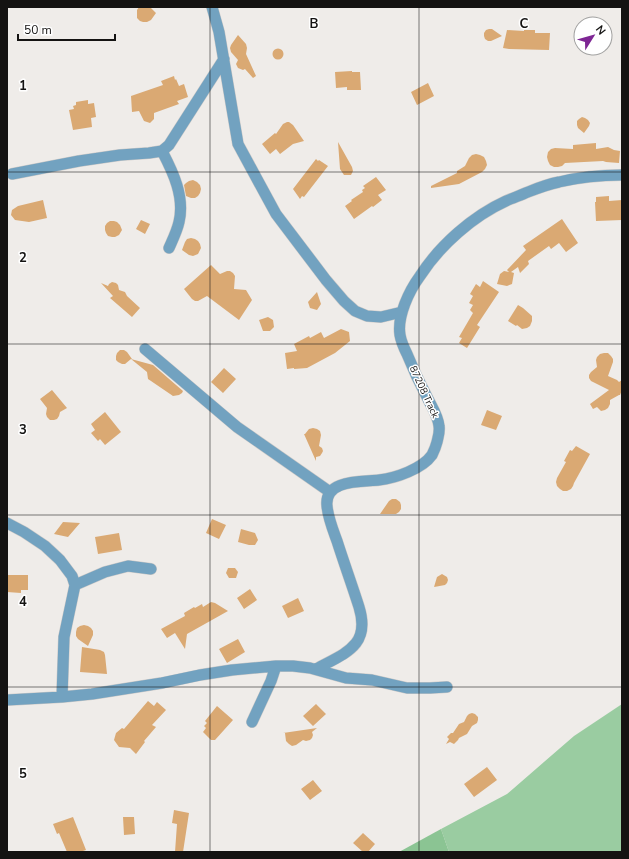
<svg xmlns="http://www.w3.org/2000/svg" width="629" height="859" viewBox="0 0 629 859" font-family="'Nunito Sans',sans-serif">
	<rect width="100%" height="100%" fill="#efece9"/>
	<path fill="#9acca1" d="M622,704V852H449L441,829L507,794L574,736Z"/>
	<path fill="#8bc493" d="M441,829L449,852H399Z"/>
	<path fill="#daa973" d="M139,7H150L156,13L151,20L147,22H143L140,21L137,18V10Z
		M489,29H492L502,36L491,41H488L485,39L484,36V33L486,30Z
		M507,30L524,31V30H535V33H550L549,50L509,49L503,48Z
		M238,35L246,44L247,48L246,54L256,76L253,78L245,69L243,70L238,68L236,64L238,60L231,52L230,48L231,45Z
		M272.5 54a5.5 5.5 0 1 1 11 0a5.5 5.5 0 1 1-11 0Z
		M352,71V72H360L361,90H347V87L336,88L335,72Z
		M174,76L175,80L176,79L179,86L184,84L188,97L177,101L179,104L154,113V119L150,123L144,121L139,111L132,112L131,96L163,85L161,81Z
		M428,83L434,96L417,105L411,92Z
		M88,100V104L94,103L96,117L91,118L92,127L73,130L69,110L74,109L73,106L76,105V102Z
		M582,117L585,118L588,120L590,123L589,126L584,133L578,128L577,125V121L579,119Z
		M287,122H289L293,125L304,141L293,144L280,154L276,149L270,154L262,144L275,133L276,134L283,124Z
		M338,142L352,167L353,171L351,175H344L340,169Z
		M596,143V149L608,147L614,150L620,151L619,163L606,162L603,161L565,163L562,166L558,167H554L550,165L548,161L547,157L548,152L551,149L555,148L573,149V145Z
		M476,154L480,155L484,157L486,161L487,165L485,169L482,172L459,184L431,188V186L457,173V171L465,166L469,158L472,155Z
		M316,159L318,161L319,160L328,166L304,197L302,196L300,199L293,189Z
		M376,177L386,190L378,195L382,200L373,207L372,206L354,219L345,206L352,201L351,200L363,192L362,190L365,188L363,186Z
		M193,180L197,182L200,185L201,189L200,193L198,196L195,198H191L186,196L184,185L186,183L189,181Z
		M609,196V201L622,200V220L596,221L595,202H596V197Z
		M43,200L47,218L29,222L15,220L11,215L12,210L18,206Z
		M562,219L578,243L566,252L559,243L551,249L549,246L528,261L529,264L520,273L518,267L511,272L514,273L512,284L507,286L497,284L500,274L504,271L509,272L507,270L526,250L523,246Z
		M141,220L150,224L145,234L136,229Z
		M110,221H114L117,222L120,225L122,230L119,235L115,237H112L108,236L106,233L105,230V226L107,223Z
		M191,238L195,239L198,241L200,244L201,248L198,254L193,256L189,255L182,250L185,242L187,239Z
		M211,265L220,274L227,271H230L233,273L235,276L234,289L246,290L252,300L239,320L207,296L198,301H195L192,299L184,289Z
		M483,281L499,292L477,325L480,327L467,348L459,343L462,338L459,337L473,313L470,310L473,305L469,303L473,296L470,294L476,284L480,287Z
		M112,282L116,283L118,285L119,290L125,292L127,296L140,308L132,317L110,298L113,296L101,283L108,286L109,284Z
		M317,292L321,304L317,310L310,308L308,302Z
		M518,305L523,308L532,316V321L530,326L527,328L522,329L517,325L516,326L508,321Z
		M268,317L273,320L274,327L270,331H263L259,320Z
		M341,329L349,332L350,341L335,353L307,368L294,369V368L287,369L285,353L297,351L294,344L309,336L310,338L321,332L324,338Z
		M120,350H124L127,352L132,359H131L153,365L183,391L182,393L179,395L173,396L151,381L148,379L147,372L131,359L125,364H122L118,362L116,360V356L117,353Z
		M604,353H608L611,356L613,359V362L608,376L617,380L619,382L622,380V390L620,395H619L610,400V404L608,408L605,410L601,411L597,407L593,409L590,404L609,390L591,381L589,378V375L591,372L597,367L596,360L597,357L600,354Z
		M224,368L236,379L223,393L211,382Z
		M52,390L67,408L60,412L59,416L57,419L54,420H50L47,417L46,414L47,408L40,399Z
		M487,410L502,416L496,430L481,425Z
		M105,412L121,432L105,445L100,439L98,441L91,433L95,430L91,424Z
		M313,428L317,429L320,431L321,435L319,446L322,448L323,451L322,453L320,456L316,457V461L304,434H305L309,429Z
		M576,446L590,454L574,483L573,486L571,489L567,491H563L560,489L557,486L556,482L557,478L566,462L564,461L570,450L572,451Z
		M392,499H396L400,502L401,505V509L399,512L396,514H380L389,501Z
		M212,519L226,525L219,539L206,533Z
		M63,522L80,523L68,537L54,534Z
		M241,529L255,533L258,540L255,545H249L238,542Z
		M119,533L122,550L98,554L95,537Z
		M228,568H235L238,572L236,578H229L226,573Z
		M442,574L447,577L448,580L447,583L445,585L434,587L437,577Z
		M7,575H28V590H21V593L7,592Z
		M250,589L257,600L244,609L237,598Z
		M298,598L304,611L288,618L282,606Z
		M211,602L215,603L228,611L187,634L185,649L175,633L167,638L161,629L185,616L184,613L194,607L195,608L202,604L203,607Z
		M84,625L88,626L91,628L93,631V635L88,646L78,639L76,636V632L77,628L80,626Z
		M238,639L245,652L227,663L219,649Z
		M82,647L100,650L104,652L105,655L107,674L80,672Z
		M148,701L154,706L157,702L166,710L152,725L156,727L144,741L145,742L136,754L130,748L119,747L114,740L116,733L122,728L124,729Z
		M316,704L326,714L313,726L303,716Z
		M217,706L233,720L215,740H211L203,732L206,728L204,726L207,723L205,721Z
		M472,713L475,714L478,717V720L477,723L472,726L467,734L459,738L458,740L454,744L450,742L446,744L449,739L447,737L451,733H453L459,724L464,722L467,716L469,714Z
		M317,728L312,732L313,735L312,738L310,740L306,741L303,740L296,745L292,746L289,744L286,741L285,733H283Z
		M487,767L497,780L474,797L464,784Z
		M313,780L322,791L310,800L301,789Z
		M174,810L189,813L183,852H175L177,824L172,823Z
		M73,817L86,850L80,852H67L59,833L57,834L53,824Z
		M123,817H134L135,834L124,835Z
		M363,833L375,844L368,852H363L353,843Z"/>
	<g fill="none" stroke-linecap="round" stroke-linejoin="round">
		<g stroke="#ccc9c7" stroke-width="12">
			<path id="minor" d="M212,7L219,32L238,144L276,214L326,280L344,301L355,311L367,316L381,317L402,312
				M162,151C173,172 185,197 179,222C177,231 173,239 169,248
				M12,174L79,161L120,155L149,153L162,151L169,145L224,59
				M145,349L237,427L330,492
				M7,523L24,532L45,546L60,560L72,576L75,585L64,637L62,697
				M75,585L105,572L128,566L151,569
				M316,669C345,653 371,646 359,607C352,585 344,563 337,541C333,530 328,518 327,506C324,479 362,482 379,480C396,478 422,469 432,455C434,451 436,446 437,442C438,437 440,432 439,426C438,416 432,407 428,399C420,384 413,369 407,354C404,348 401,341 400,335C397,316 409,291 420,276C440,245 473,216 506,201C513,198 521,195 528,192C538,188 549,184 559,182C580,177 601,175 622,175
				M7,700L62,697L92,694L162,683L200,675L232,670L276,666H293L310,668L346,678L372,680L407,688H430L447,687
				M252,722L271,681L276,666"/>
		</g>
		<use href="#minor" stroke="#72a2c0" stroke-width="11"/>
	</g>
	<path fill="none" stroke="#141312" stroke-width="1" stroke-opacity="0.55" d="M210,7V852M419,7V852M7,172H622M7,344H622M7,515H622M7,687H622"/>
	<g text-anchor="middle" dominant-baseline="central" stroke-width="3" stroke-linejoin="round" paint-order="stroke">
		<g font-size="10" fill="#141312" stroke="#fff">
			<text transform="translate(424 392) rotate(65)">87208 Track</text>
		</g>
	</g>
	<g font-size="13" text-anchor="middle" font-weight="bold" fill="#141312" stroke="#fff" stroke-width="3" stroke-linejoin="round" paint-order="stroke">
		<text x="314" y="28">B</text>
		<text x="524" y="28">C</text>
		<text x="23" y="90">1</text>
		<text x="23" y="262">2</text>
		<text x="23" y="434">3</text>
		<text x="23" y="606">4</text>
		<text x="23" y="778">5</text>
	</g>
	<rect width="629" height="859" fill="none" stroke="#141312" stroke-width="16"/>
	<g transform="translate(593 36) rotate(53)"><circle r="19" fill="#ffffff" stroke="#a1a1a0"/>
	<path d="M0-3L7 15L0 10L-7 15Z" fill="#7e2694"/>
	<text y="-6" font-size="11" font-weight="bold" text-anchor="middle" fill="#141312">N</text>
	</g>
	<path d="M18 34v6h97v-6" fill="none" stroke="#141312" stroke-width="2"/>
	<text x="24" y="34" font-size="12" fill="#141312" stroke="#ffffff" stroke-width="3" paint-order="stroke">50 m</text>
</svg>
